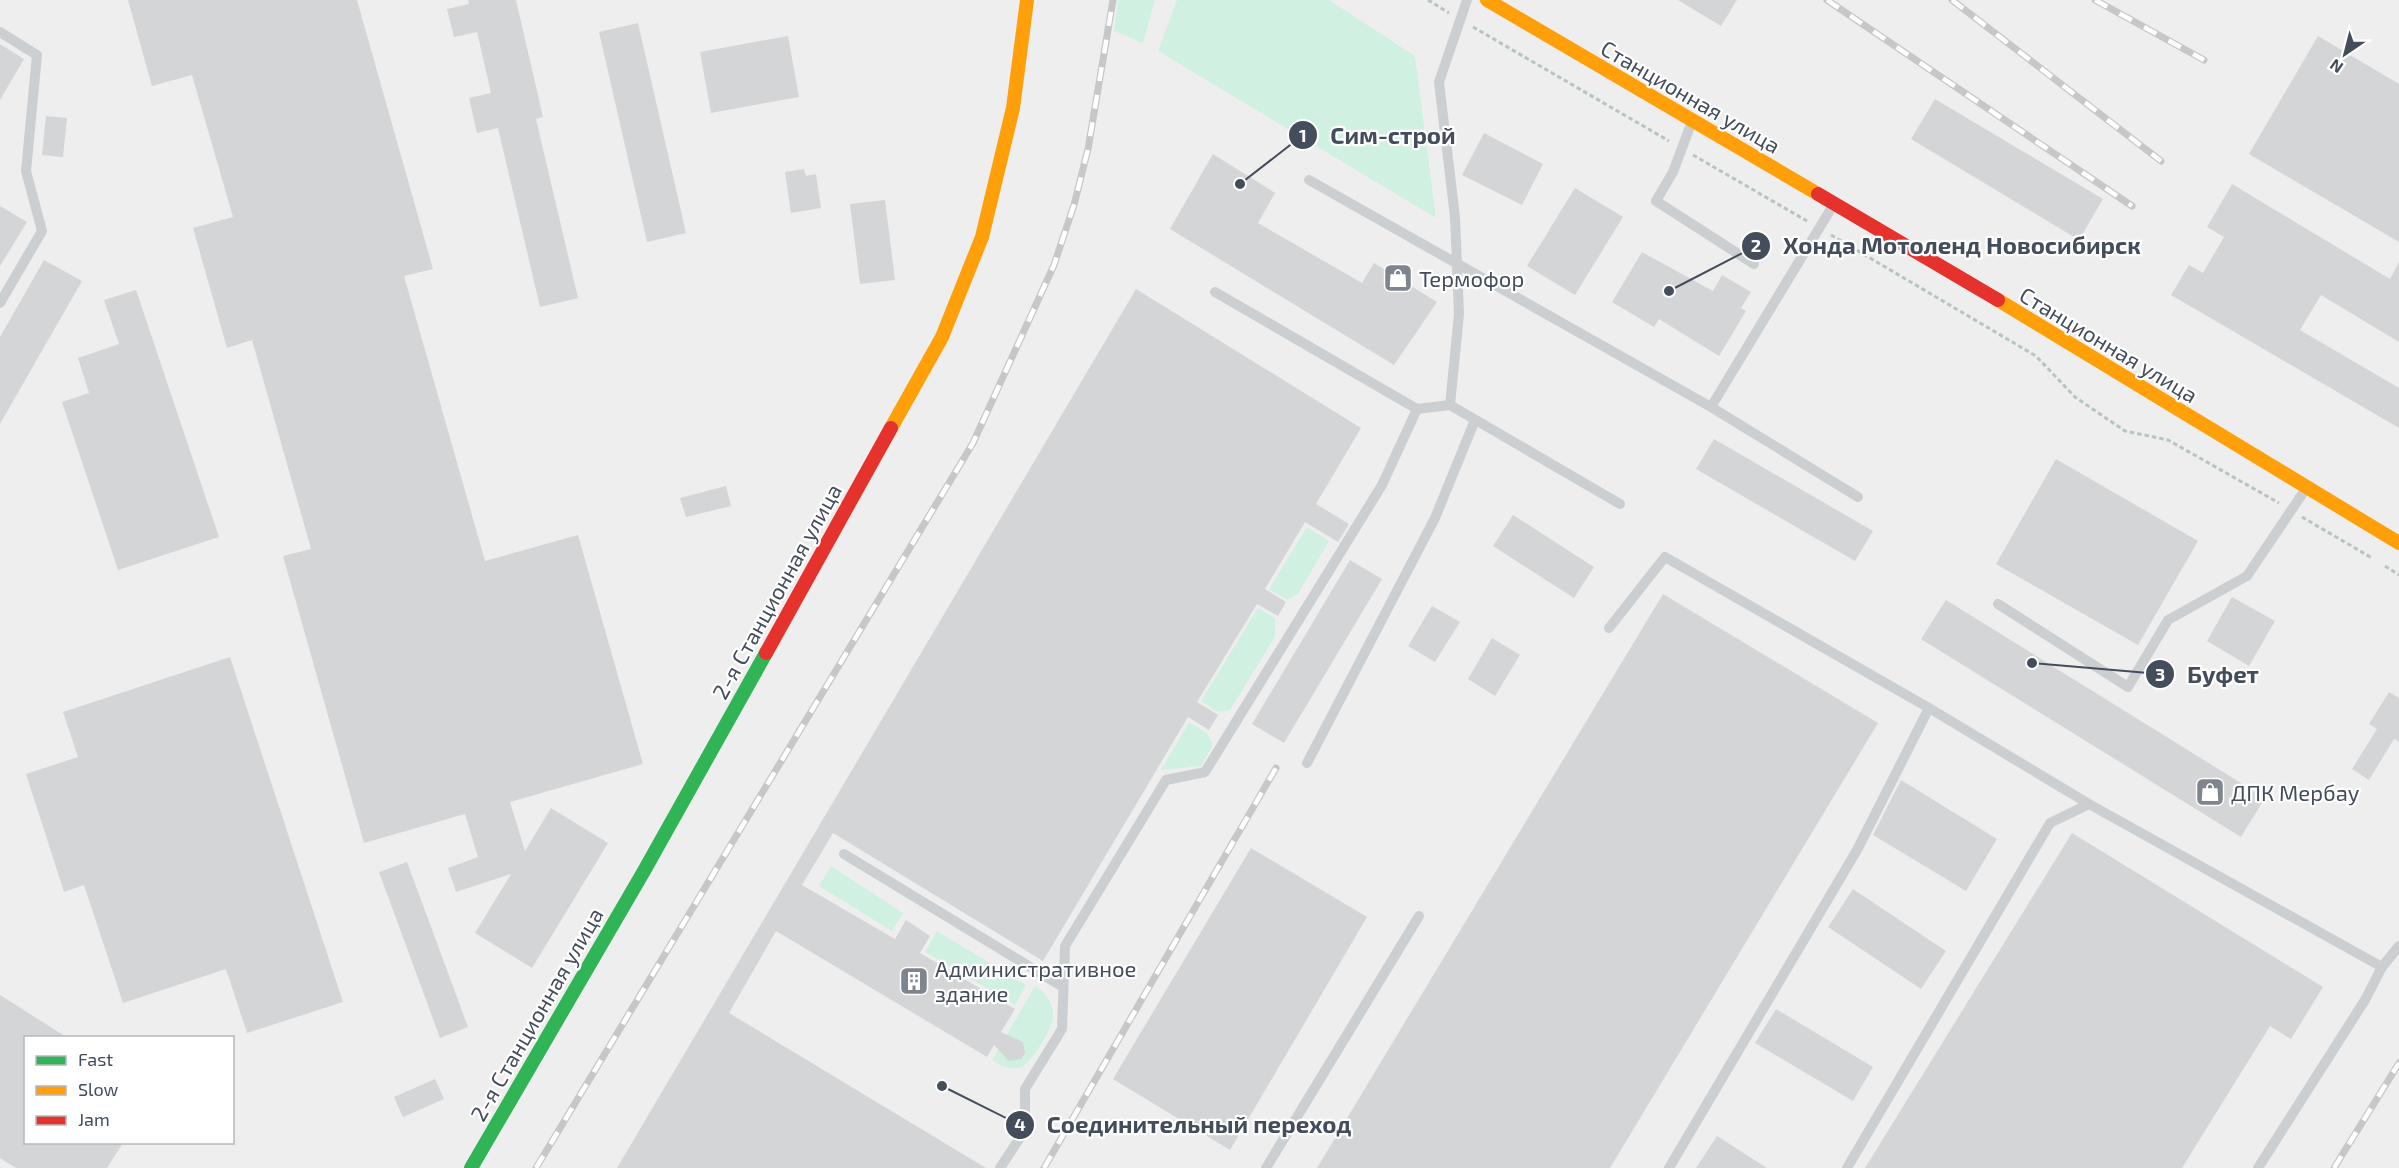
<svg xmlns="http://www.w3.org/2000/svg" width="2399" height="1168" viewBox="0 0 2399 1168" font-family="'Exo 2',sans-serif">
	<rect width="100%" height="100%" fill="#efeeee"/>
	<path fill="#d0f1e1" d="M1118,0H1155L1143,43L1114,31Z
		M1177,0H1329L1415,56L1436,218L1158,51Z
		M1307,527L1329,541L1298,594L1287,600L1269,589Z
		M1258,608L1275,618V637L1230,710L1218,712L1201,701Z
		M1189,722L1207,733L1213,745L1201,766L1161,770Z
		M831,866L903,913L892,931L819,886Z
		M937,931L1026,985L1015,1005L925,952Z
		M1035,986C1063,1004 1054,1026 1038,1049C1033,1056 1027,1066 1018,1068C1008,1070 1000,1065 992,1060Z"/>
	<path fill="#d4d5d7" d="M128,0H357L433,269L404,276L485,561L578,535L643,764L510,802L525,851L551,808L608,843L532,968L475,933L511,874L456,892L448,868L478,857L465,814L364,843L283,556L311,549L252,340L227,348L193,228L233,217L192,75L152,86Z
		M468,0H516L543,117L536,119L578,298L540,307L498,128L477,133L469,98L491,93L477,32L454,37L447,9L469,4Z
		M1678,0H1737L1721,26Z
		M638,23L686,233L647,242L599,32Z
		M788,36L799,97L711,113L700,52Z
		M2318,36L2399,84V242L2249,154Z
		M0,44L24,59L0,100Z
		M1935,99L2103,199L2079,240L1911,139Z
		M46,116L67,118L63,157L42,155Z
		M1484,133L1543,164L1522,205L1462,175Z
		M1213,154L1275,193L1258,223L1362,283L1374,263L1437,302L1394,365L1170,229Z
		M804,169L806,176L816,174L821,208L791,213L785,172Z
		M2232,184L2390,279L2399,262V342L2321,295L2300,330L2399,388V428L2171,295L2189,265L2203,273L2224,237L2207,227Z
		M1575,188L1623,217L1575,295L1527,266Z
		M885,200L895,280L860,284L850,204Z
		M0,206L27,222L0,266Z
		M1642,252L1713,291L1722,275L1751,292L1741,308L1746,311L1719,356L1659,319L1654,327L1612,302Z
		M44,260L82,281L0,424V337Z
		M1136,289L1361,428L1316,504L1349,524L1338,542L1305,522L1265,589L1286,602L1278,616L1257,604L1197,702L1218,715L1209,730L1188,717L1043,961L833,833L802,885L895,939L906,920L930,936L920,953L1015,1009L1001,1032L1023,1042L1025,1053L1021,1059L1009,1061L994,1045L987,1057L776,931L729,1013L986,1168H617Z
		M136,290L219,537L118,570L62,402L89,393L78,358L119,344L104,300Z
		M1714,439L1873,531L1855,561L1696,469Z
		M2056,459L2198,541L2138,645L1996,564Z
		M726,486L731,506L686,517L680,498Z
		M1513,515L1594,567L1574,598L1493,546Z
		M1350,560L1382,579L1284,743L1252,724Z
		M1663,594L1878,723L1610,1168H1317Z
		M2232,597L2275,621L2249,666L2207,641Z
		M1946,600L2265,798L2241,837L1921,639Z
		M1432,606L1460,622L1435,662L1408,646Z
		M1492,638L1520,655L1495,696L1468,679Z
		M230,657L343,1002L247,1033L226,969L123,1003L84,885L64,892L26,774L78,757L63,712Z
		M2389,692L2399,698V742L2394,739L2369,780L2352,769L2377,729L2369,724Z
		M1901,780L1997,839L1966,891L1873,835Z
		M2072,833L2323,987L2291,1039L2270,1026L2182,1168H1865Z
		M1251,848L1367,917L1230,1150L1113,1079Z
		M407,862L468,1027L440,1038L379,872Z
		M1853,889L1946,951L1921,989L1828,927Z
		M0,995L68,1038H26V1143H123L107,1168H16L0,1158Z
		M1776,1009L1873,1067L1853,1101L1755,1043Z
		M435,1079L444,1099L403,1117L394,1097Z
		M1717,1136L1767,1168H1696Z"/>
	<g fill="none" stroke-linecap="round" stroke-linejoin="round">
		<path stroke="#b6c4c3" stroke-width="3" stroke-dasharray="4.5 3" stroke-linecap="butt" d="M1428,0L1449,13
			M1473,27L1669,141
			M1693,155L1807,221
			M1831,235L2036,356L2075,397L2125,431L2168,440L2279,503
			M2302,517L2372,558
			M2385,566L2399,575"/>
		<path stroke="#cccfd2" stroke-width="10" d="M0,32L37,55L26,171L42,231L0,303
			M1691,124L1673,172L1656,201L1754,264
			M1309,180L1711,407L1858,497
			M1215,292L1417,409L1450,405L1459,314L1455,217L1439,82L1467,0
			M1450,405L1620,504
			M1711,407L1832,207
			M1998,604L2128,687L2168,620L2247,576L2305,490
			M1609,628L1665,557L1929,708L2089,804
			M1307,763L1435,518L1475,420
			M844,854L1063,987
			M1000,1168L1025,1130V1089L1062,1029L1065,946L1166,780L1205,772L1382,485L1417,409
			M1266,1168L1419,916
			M1669,1168L1857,850L1929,708
			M1847,1168L2050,823L2089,804L2382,967L2399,946
			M2258,1168L2365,1000L2382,967"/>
		<path stroke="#30b455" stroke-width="14" d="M471,1168L644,871L766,653"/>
		<path stroke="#ff9f0a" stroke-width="14" d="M1487,0L1818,194
			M1998,300L2399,543
			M891,428L942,337L982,237L1013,108L1027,0"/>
		<path stroke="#e5322d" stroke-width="14" d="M1818,194L1998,300
			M766,653L891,428"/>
		<g stroke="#c5c7c9" stroke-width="7">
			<path id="rail" d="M1827,0L2132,206
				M1952,0L2161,161
				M2095,0L2204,60
				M536,1168L973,443L1054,265L1074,205L1088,149L1113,0
				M1044,1168L1276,768
				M2334,1168L2399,1063"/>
		</g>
		<use href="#rail" stroke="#fff" stroke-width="4.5" stroke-dasharray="14" stroke-linecap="butt"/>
	</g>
	<defs>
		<g id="shop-square" transform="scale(1.5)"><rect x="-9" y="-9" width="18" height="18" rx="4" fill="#7f858f" stroke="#fff"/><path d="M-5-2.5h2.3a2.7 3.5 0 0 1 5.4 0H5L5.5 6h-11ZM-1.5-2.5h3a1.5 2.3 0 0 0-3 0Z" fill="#fff"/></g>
		<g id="building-square" transform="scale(1.5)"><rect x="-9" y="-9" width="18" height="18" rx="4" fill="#7f858f" stroke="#fff"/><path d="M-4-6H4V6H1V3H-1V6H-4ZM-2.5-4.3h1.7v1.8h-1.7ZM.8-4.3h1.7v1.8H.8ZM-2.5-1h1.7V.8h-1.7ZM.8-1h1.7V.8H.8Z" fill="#fff"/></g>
	</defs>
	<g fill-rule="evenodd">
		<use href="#shop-square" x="1398" y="278"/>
		<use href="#shop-square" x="2210" y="792"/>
		<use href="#building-square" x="914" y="981"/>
	</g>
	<g text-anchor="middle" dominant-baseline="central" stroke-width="4.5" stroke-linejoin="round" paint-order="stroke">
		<g font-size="22" fill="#434d5c" stroke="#fff">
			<text transform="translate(1691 96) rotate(30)">Станционная улица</text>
			<text transform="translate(2109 344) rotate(31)">Станционная улица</text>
			<text transform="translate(776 591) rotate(-61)">2-я Станционная улица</text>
			<text transform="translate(536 1014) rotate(-60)">2-я Станционная улица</text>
		</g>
		<g font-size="22" fill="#434d5c" stroke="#fff" text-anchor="start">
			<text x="1419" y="278">Термофор</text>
			<text x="2231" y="792">ДПК Мербау</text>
			<text x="935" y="968">Административное<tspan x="935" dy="25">здание</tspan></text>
		</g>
	</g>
	<path fill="none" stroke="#434d5c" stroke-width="2" d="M1240 184L1303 135M1669 291L1756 246M2032 663L2160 674M942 1086L1020 1125"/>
	<g fill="#434d5c" stroke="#fff" stroke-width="2">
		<circle cx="1240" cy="184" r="6"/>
		<circle cx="1669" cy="291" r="6"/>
		<circle cx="2032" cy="663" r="6"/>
		<circle cx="942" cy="1086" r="6"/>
		<circle cx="1303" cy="135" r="15"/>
		<circle cx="1756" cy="246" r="15"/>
		<circle cx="2160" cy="674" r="15"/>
		<circle cx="1020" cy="1125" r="15"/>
	</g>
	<g font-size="18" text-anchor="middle" font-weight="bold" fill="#fff">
		<text x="1303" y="142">1</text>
		<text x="1756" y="252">2</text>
		<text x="2160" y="681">3</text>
		<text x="1020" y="1131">4</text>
	</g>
	<g font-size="24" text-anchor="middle" font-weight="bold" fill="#434d5c" stroke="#fff" stroke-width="4.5" stroke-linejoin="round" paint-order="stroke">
		<text x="1393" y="144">Сим-строй</text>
		<text x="1962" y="254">Хонда Мотоленд Новосибирск</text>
		<text x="2223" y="683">Буфет</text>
		<text x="1199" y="1133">Соединительный переход</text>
	</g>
	<rect x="24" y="1036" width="210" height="108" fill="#ffffff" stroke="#b4b8be" stroke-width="1.5"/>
	<rect x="36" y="1056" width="30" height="9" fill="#30b455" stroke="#b4b8be" stroke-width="1.5"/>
	<text x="78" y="1066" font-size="18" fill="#434d5c">Fast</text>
	<rect x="36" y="1086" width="30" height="9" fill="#ff9f0a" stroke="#b4b8be" stroke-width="1.5"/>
	<text x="78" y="1096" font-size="18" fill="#434d5c">Slow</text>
	<rect x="36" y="1116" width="30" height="9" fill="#e5322d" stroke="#b4b8be" stroke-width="1.5"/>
	<text x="78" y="1126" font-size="18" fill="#434d5c">Jam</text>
	<g transform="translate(2345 54) rotate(215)" stroke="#ffffff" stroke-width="4.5" paint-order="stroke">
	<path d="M0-4.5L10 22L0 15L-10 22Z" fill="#434d5c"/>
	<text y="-9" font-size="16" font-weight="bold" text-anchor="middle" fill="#434d5c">N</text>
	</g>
</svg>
